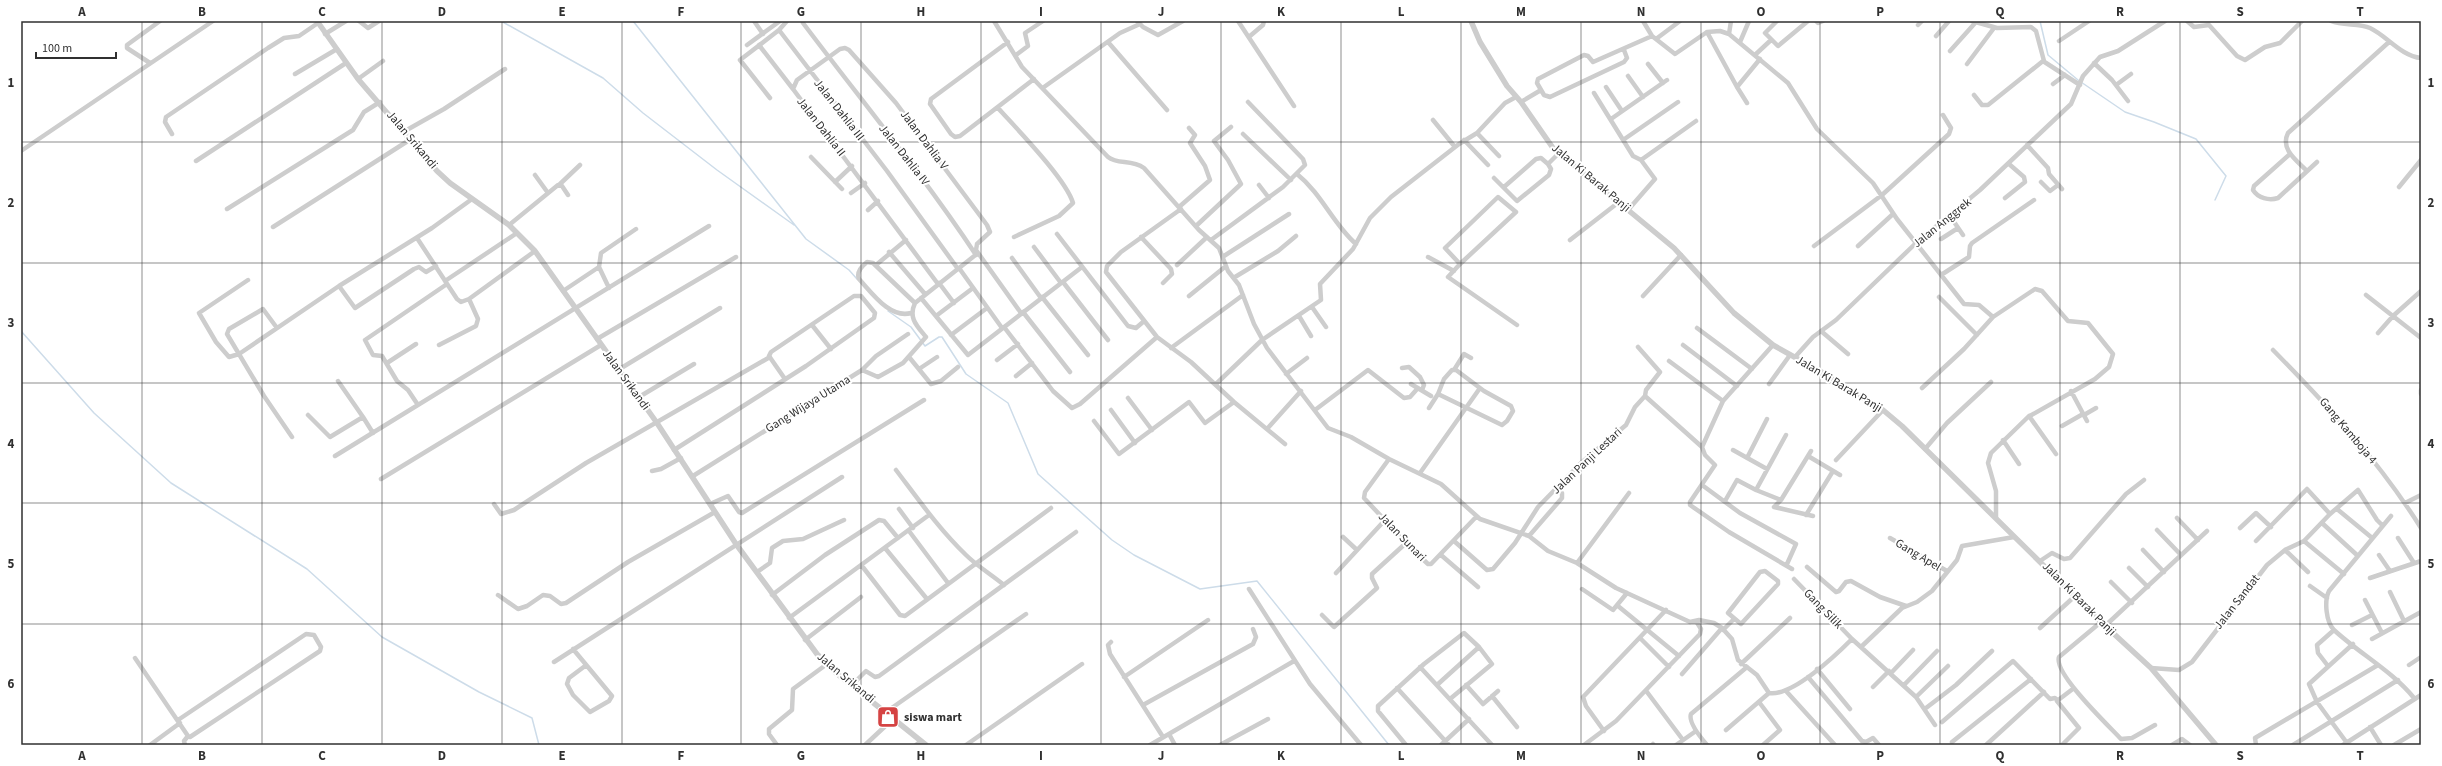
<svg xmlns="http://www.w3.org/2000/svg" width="2442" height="766" viewBox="0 0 2442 766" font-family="'Source Sans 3',sans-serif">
	<rect width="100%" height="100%" fill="#fff"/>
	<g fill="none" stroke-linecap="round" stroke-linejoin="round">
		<path stroke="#cddce9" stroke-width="1.5" d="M501,21L603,78L643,113L717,170L794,225
			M633,21L806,239L849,270L857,279
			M2040,21L2048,55L2078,80L2125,112L2154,122L2196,139L2226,176L2215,200
			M888,311L911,327L925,346L939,337H942L966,374L1008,403L1038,474L1112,540L1134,555L1200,589L1257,581L1389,745
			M21,331L94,413L171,483L307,569L382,637L479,692L532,718L539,745"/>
		<path stroke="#cdcdcd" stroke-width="4.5" d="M359,21L368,28L379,21
			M754,21L763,34
			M994,21L1022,67L1108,157C1118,165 1131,159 1144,168L1199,230L1219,248L1228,271L1239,285L1254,324L1267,348L1328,428L1351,437L1389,459L1441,484L1480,519L1529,536L1548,551L1577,563L1616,588L1690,622L1699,620L1714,623L1722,628L1732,639L1738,660L1757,675L1769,693C1792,697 1836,655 1852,639
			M1137,21L1143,27L1158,35L1183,21
			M1238,21L1294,106
			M1643,21L1652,36L1675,54L1707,32L1737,87L1760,59
			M1777,21L1765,33L1778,46L1808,21
			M1816,21L1818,23L1823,21
			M1972,21L1997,28L2031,27L2036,31L2044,61
			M2187,21L2194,27L2209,25L2237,56L2245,60L2265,47L2280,43L2302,21
			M2331,21C2343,26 2359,23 2370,28C2387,36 2401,56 2421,58
			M803,23C861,100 923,175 976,255
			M1918,25L1922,21
			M779,30L787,21
			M1707,32L1720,31L1729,34L1788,83L1817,129L1873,183L1897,219L1964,304L1979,305L1993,317
			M325,34L346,21
			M1729,34L1731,21
			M1250,36L1263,25L1264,21
			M1936,36L1949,21
			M1656,39L1680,21
			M2059,41L2089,21
			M1008,42L931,99L930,104L951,134L955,137L960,136L1034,79
			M1108,42L1167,110
			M1740,42L1749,21
			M747,45L780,21
			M759,45L793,89
			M1624,50L1627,58L1624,62L1550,97L1544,95L1537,83L1538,79L1584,55L1588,56L1593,62L1652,36
			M1950,51L1976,22
			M1756,54L1771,40
			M1016,55L1028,46L1025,33L1043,21
			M150,63L127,48V45L160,21
			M2094,63L2112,80L2128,101
			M1648,64L1663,83
			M1967,64L1994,28
			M295,74L337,49
			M1628,76L1643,97
			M358,79L383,61
			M2053,84L2065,75
			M2116,85L2131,74
			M1044,87L1120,33L1140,24
			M1606,87L1622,111
			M1737,87L1747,103
			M1594,93L1633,156L1641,160L1655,179L1628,210
			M1974,95L1982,105H1988L2043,61L2080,85
			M770,98L740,60L779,30L887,171L958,269
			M1521,102L1541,90
			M998,108C1016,128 1066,179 1073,203L1059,216L1014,237
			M1611,119L1667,80
			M1433,120L1455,147
			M405,131L444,109L505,69
			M1477,133L1499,156
			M172,134L165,122L166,117L268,48L284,38L299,36L318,23
			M1243,134L1291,180
			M1464,140L1488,165
			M1623,140L1678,102
			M2027,145L2048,168L2049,174L2062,189
			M21,151L213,21
			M2290,154L2254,186L2253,190C2258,198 2269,201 2278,198L2317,162
			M811,157L842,189
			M1641,160L1696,121
			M196,161L346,63
			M2307,171C2296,160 2280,149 2288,133L2389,42
			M1297,174C1322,194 1333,224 1356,244
			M535,175L548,193
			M1494,178L1517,201L1549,175L1551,169L1548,164L1559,153
			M835,182L852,166
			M2041,182L2050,191L2058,185
			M560,184L580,165
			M1259,185L1269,198
			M1504,187L1536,159L1541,158L1548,164
			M2399,187L2421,160
			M851,193L865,183
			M2005,198L2025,182L2024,177L2009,164
			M1179,207L1210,180L1205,166L1190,143L1195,135L1189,128
			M227,209L353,130L364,112L380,102
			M1181,209L1121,252L1107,266L1106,272L1157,337L1191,362L1234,402L1285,444
			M868,210L878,201
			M1950,216L1963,235
			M509,225L558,185L562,186L568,195
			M1196,226L1241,184L1228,160L1214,141L1231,127
			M273,227L411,139
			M1057,234L1128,326L1136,328L1143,322
			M1141,237L1171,269L1172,274L1163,283
			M417,238L457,299L461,302L469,299
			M1941,239L1958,228
			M1211,240L1283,187L1305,165L1303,159L1248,102
			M1570,240L1619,202
			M1814,246L1882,195L1949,134L1951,128L1943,115
			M1858,246L1893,214
			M1034,247L1061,283
			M889,252L925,294
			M1224,256L1289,214
			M1428,257L1454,271
			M1012,258L1041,298
			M1460,264L1445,248L1498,197L1516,212L1460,264L1448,277L1517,325
			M876,265L906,240
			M1177,265L1207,237
			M436,266L426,272L419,267L414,269L355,308L339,286L432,228L472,199
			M959,268L1002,328
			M1941,275L1969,257L1970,246L1972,243L2034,200
			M1235,277L1278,251L1296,236
			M248,280L199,313L216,342L229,357L239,354L339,286
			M445,281L517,233
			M1063,282L1108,340
			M939,283L954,303
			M938,284L793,89L797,80L840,49L845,48L849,50L896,103L987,225L990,232L977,244L976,250L1021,313
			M609,288L599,267L601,253L636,229
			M563,291L599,267
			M2366,295L2421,338
			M1189,296L1226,266
			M1643,296L1681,255
			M1042,297L1088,355
			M1939,297L1977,335
			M921,298L968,355L1082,267
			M1312,307L1326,327
			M1023,312L1070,372
			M911,313C890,319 872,293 859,279C856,272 862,266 867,262L873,263L915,303
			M936,316L973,288
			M1299,316L1311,336
			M812,325L831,349
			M1004,327L1053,391L1072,408L1080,404L1157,337
			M277,328L263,309L229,329L227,334L264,396L292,437
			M1697,328L1752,369
			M1821,331L1848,354
			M2378,333L2393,316L2421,291
			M951,335L987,308
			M597,339L736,257
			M439,345L476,326L478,319L469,299L535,251
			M1683,345L1737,386
			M1638,347L1660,372L1646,390L1645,396
			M1171,348L1243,295
			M2273,350C2328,406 2379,461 2421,528
			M909,357L931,384L941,381L958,367
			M1795,357L1813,337L1836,320L1916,243L1980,190L2071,104L2083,76L2100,57L2118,51L2165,21
			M997,360L1018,344
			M1669,361L1723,401
			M387,363L416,344
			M1402,368L1409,367L1420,377L1424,385L1422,390
			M919,369L937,357
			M618,370L720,308
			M862,370L876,356L908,334
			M1452,370H1456L1484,391L1511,406L1513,411L1507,421L1502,425L1438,394L1444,379Z
			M1454,370L1464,354L1471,358
			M1286,374L1307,358
			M1016,376L1032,363
			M338,381L363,417
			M1216,384L1262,340L1321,300L1320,284L1353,249L1370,218L1391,197L1459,144L1477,133L1505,103L1516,97
			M1411,384L1431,396
			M1769,384L1790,355
			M1922,388L1964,349L1993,317L2035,289L2042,291L2068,321L2088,323L2113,354L2109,367L2095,379L2028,417L1991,453L1988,463L1996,491V518
			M2421,390V394
			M2071,391L2087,421
			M639,397L694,364
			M1128,398L1152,430
			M418,405L408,390L397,381L382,356L373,355L365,340L447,284
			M1429,408L1438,394
			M1111,410L1135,443
			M1315,410L1368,370L1404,398L1410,397L1418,388
			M308,415L330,437L363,417L373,433
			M2084,415L2096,408
			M2029,416L2056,454
			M1094,421L1119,454L1189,402L1205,423L1234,402
			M2062,426L2083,414
			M1267,429L1301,391
			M2003,440L2019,464
			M1702,447L1723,401L1773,345
			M1925,449L1947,423L1991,382
			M674,450L806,366L874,318L875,313L861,296H854L771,352L769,356L785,379
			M1733,450L1767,469
			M335,456L709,226
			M1808,456L1840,475
			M1747,458L1767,419
			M1389,459L1365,492L1364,498L1413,550L1428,564H1431L1476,517
			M1836,460L1883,410
			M896,470C918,499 939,529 966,555C977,566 992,575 1004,585
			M652,471L661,469L681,458
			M1420,473L1480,388
			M693,476L862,370L878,377L903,363L926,337C917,326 908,318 915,303L978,253
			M381,479L601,345
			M1702,485L1740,513L1796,544L1787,564
			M1756,490L1781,500
			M1725,501L1737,480L1756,490L1786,435
			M2405,503L2421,495
			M494,504L501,514L514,510L586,463L770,357
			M710,504L728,496L739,512L742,513L924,400
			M1774,507L1781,500L1811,451
			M1774,507L1813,516
			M899,509L913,528
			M2337,509L2371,537
			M1806,515L1833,471
			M2391,516L2329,591C2324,601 2326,622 2334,630C2360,654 2392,671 2414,698
			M2177,518L2198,540
			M2322,523L2358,556
			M2240,528L2256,513L2271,527
			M2157,530L2181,555
			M909,531L948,583
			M1529,536L1562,498V493L1557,488
			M1343,537L1357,550
			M1890,538L1947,571
			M2398,538L2414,563
			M1454,541L1487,570L1493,569L1515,543L1538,507L1581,463L1626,425L1635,407L1645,396L1702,447L1705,455L1715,465L1690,502V505L1729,532L1792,569
			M2256,541L2307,489L2330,514
			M2304,541L2344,574
			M885,548L927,599
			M2143,550L2164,572
			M2285,550L2308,572
			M1441,555L1478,587
			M2379,555L2390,571
			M2040,561L2052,553L2064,559L2070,558L2126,494L2144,480
			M1577,563L1629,493
			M862,566L900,615L905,616L1051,508
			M1807,567L1836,592L1839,591L1846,582L1851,581L1880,597L1906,606
			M2129,568L2148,587
			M1765,571L1778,581V584L1741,624L1728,613L1760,572Z
			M757,572L770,563L772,548L783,541L803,539L844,520
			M1336,573L1385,520
			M2370,578L2421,561
			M1794,579L1852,639L1916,697L1935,725
			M2111,582L2132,603
			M2310,586L2327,598
			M1249,589L1310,684L1361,745
			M1582,589L1613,610L1627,593
			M2390,592L2404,621
			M498,595L518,609L527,606L543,595L550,596L561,604L566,603L628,562L715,512
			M772,595L825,555L879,520L884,521L898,538
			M2365,600L2382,633
			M1618,606L1679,656
			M1322,615L1334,627L1377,588L1372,578V574L1406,543
			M789,618L929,515
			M2101,622L2059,657C2053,673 2109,726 2121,739L2132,738L2155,725
			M2352,625L2372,615
			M2105,626L2207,531
			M2040,628L2075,596
			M1723,630L1734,619
			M1641,639L1669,667
			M2372,639L2421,612
			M805,640L861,597
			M1111,642L1108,645L1110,654L1163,737
			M1861,647L1902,608L1917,602L1932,591L1957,560L1962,546L2014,537
			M573,649L612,696L609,701L590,712L573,695L567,684L569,678L585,666
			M135,658L188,736L190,737L320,651L321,647L314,635L306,634L178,720
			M554,662L842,477
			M1741,664L1790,618
			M2409,665L2421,657
			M2328,666L2318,653L2317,645L2334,630
			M1420,667L1492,745
			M2151,668L2179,670L2192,662L2267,565L2285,550L2304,541L2330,514L2358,490L2377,520L2382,525
			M1817,669L1850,709
			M1892,672L1913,650
			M1682,674L1722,628
			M1124,677L1208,620
			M1808,677L1862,741L1866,742L1873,738L1879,745
			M852,685L866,671L875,677L879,676L1076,532
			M1437,685L1479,647
			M1466,685L1483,704L1498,691
			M1904,685L1937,651
			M1873,687L1889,671
			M1397,688L1449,745
			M1786,691L1835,745
			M1647,692L1683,740
			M1492,696L1517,727
			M1916,697L1948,666
			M1759,702L1780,730L1763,745
			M1143,705L1253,644L1256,637L1253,629
			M1926,708L1956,685L1992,651
			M886,712L1026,614
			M1942,722L2013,661L2050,699L2055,698L2058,700
			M2370,727L2381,745
			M1726,730L1769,693
			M1604,731L1586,706L1583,697L1666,610
			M1169,734L1175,745
			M1952,742L2031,679
			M2347,743L2317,702L2309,684L2353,644
			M150,745L180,723
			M185,745L184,741L188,736
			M777,745L769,734V729L792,710L793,689L827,664
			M865,745L894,718
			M916,745L921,741
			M966,745L1082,664
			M1150,745L1294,661
			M1220,745L1268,719
			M1406,745L1378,711V706L1424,664L1464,633L1479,647L1492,664L1450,699
			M1441,745L1469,719
			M1584,745L1616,721L1700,634L1701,629L1696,621
			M1652,745L1653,744
			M1676,745L1696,731
			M1707,745C1701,738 1688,722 1691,714L1747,667
			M1986,745L2044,692
			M2062,745L2079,728L2057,701L2074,688
			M2172,745L2182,739L2190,745
			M2256,745L2255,738L2378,665
			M2293,745L2398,680
			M2343,745L2421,695
			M2394,745L2421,729"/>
		<path stroke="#cdcdcd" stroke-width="5.5" d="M317,21L358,79L437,171L450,183L509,225L535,251L657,423L736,544L817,654L835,672L926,745
			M1471,21L1480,42L1507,86L1521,102L1553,148L1674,248L1734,313L1773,345L1823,373L1883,410L1902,426L2101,622L2151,668L2216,745"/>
	</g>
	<path fill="none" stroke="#303030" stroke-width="1" stroke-opacity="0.55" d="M142,21V745M262,21V745M382,21V745M502,21V745M622,21V745M741,21V745M861,21V745M981,21V745M1101,21V745M1221,21V745M1341,21V745M1461,21V745M1581,21V745M1701,21V745M1820,21V745M1940,21V745M2060,21V745M2180,21V745M2300,21V745M21,142H2421M21,263H2421M21,383H2421M21,503H2421M21,624H2421"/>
	<defs>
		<g id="shop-square" transform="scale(1.15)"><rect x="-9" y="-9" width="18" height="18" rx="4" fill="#d54343" stroke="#fff"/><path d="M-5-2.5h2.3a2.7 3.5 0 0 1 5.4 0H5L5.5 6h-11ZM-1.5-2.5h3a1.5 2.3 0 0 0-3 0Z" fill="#fff"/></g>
	</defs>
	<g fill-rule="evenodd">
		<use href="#shop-square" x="888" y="717"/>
	</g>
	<g text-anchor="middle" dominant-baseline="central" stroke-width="4" stroke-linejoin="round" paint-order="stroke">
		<g font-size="12" fill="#303030" stroke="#fff">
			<text transform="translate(839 110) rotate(52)">Jalan Dahlia III</text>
			<text transform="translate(821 127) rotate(52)">Jalan Dahlia II</text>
			<text transform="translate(412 140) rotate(50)">Jalan Srikandi</text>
			<text transform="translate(924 140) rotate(53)">Jalan Dahlia V</text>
			<text transform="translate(904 155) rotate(52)">Jalan Dahlia IV</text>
			<text transform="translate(1591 178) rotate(40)">Jalan Ki Barak Panji</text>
			<text transform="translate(1942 223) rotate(-39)">Jalan Anggrek</text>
			<text transform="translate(626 380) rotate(54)">Jalan Srikandi</text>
			<text transform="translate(1839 384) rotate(31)">Jalan Ki Barak Panji</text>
			<text transform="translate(808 404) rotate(-32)">Gang Wijaya Utama</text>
			<text transform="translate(2348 431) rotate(50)">Gang Kamboja 4</text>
			<text transform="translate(1587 461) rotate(-43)">Jalan Panji Lestari</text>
			<text transform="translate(1402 537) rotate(46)">Jalan Sunari</text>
			<text transform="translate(1918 555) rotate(31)">Gang Apel</text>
			<text transform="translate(2079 599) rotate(45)">Jalan Ki Barak Panji</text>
			<text transform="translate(2237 602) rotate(-52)">Jalan Sandat</text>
			<text transform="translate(1823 609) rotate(46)">Gang Silik</text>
			<text transform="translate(846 678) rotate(40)">Jalan Srikandi</text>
		</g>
		<g font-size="12" font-weight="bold" fill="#303030" stroke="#fff" text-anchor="start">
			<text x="904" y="717">siswa mart</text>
		</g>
	</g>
	<rect width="2442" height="766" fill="none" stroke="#ffffff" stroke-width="44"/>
	<path d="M36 52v6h80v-6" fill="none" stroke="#303030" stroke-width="2"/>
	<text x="42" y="52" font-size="12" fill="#303030" stroke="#ffffff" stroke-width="3" paint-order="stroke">100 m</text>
	<rect x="22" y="22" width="2398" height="722" fill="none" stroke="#303030" stroke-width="1.5"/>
	<g font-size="13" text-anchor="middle" font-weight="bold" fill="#303030">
		<text x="82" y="16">A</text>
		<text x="202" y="16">B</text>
		<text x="322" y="16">C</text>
		<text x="442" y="16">D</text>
		<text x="562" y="16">E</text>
		<text x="681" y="16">F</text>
		<text x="801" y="16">G</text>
		<text x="921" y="16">H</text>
		<text x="1041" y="16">I</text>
		<text x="1161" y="16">J</text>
		<text x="1281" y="16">K</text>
		<text x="1401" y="16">L</text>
		<text x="1521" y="16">M</text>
		<text x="1641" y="16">N</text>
		<text x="1761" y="16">O</text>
		<text x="1880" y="16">P</text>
		<text x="2000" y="16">Q</text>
		<text x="2120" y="16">R</text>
		<text x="2240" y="16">S</text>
		<text x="2360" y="16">T</text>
		<text x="11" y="87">1</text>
		<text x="2431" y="87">1</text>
		<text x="11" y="207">2</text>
		<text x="2431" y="207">2</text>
		<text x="11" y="327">3</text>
		<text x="2431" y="327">3</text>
		<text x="11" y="448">4</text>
		<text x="2431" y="448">4</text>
		<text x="11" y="568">5</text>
		<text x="2431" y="568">5</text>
		<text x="11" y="688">6</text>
		<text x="2431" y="688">6</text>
		<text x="82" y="760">A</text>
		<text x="202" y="760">B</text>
		<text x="322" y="760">C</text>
		<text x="442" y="760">D</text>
		<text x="562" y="760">E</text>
		<text x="681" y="760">F</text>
		<text x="801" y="760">G</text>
		<text x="921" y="760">H</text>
		<text x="1041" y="760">I</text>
		<text x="1161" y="760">J</text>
		<text x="1281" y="760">K</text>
		<text x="1401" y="760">L</text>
		<text x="1521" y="760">M</text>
		<text x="1641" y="760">N</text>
		<text x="1761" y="760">O</text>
		<text x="1880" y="760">P</text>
		<text x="2000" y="760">Q</text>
		<text x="2120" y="760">R</text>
		<text x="2240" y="760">S</text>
		<text x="2360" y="760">T</text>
	</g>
</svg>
